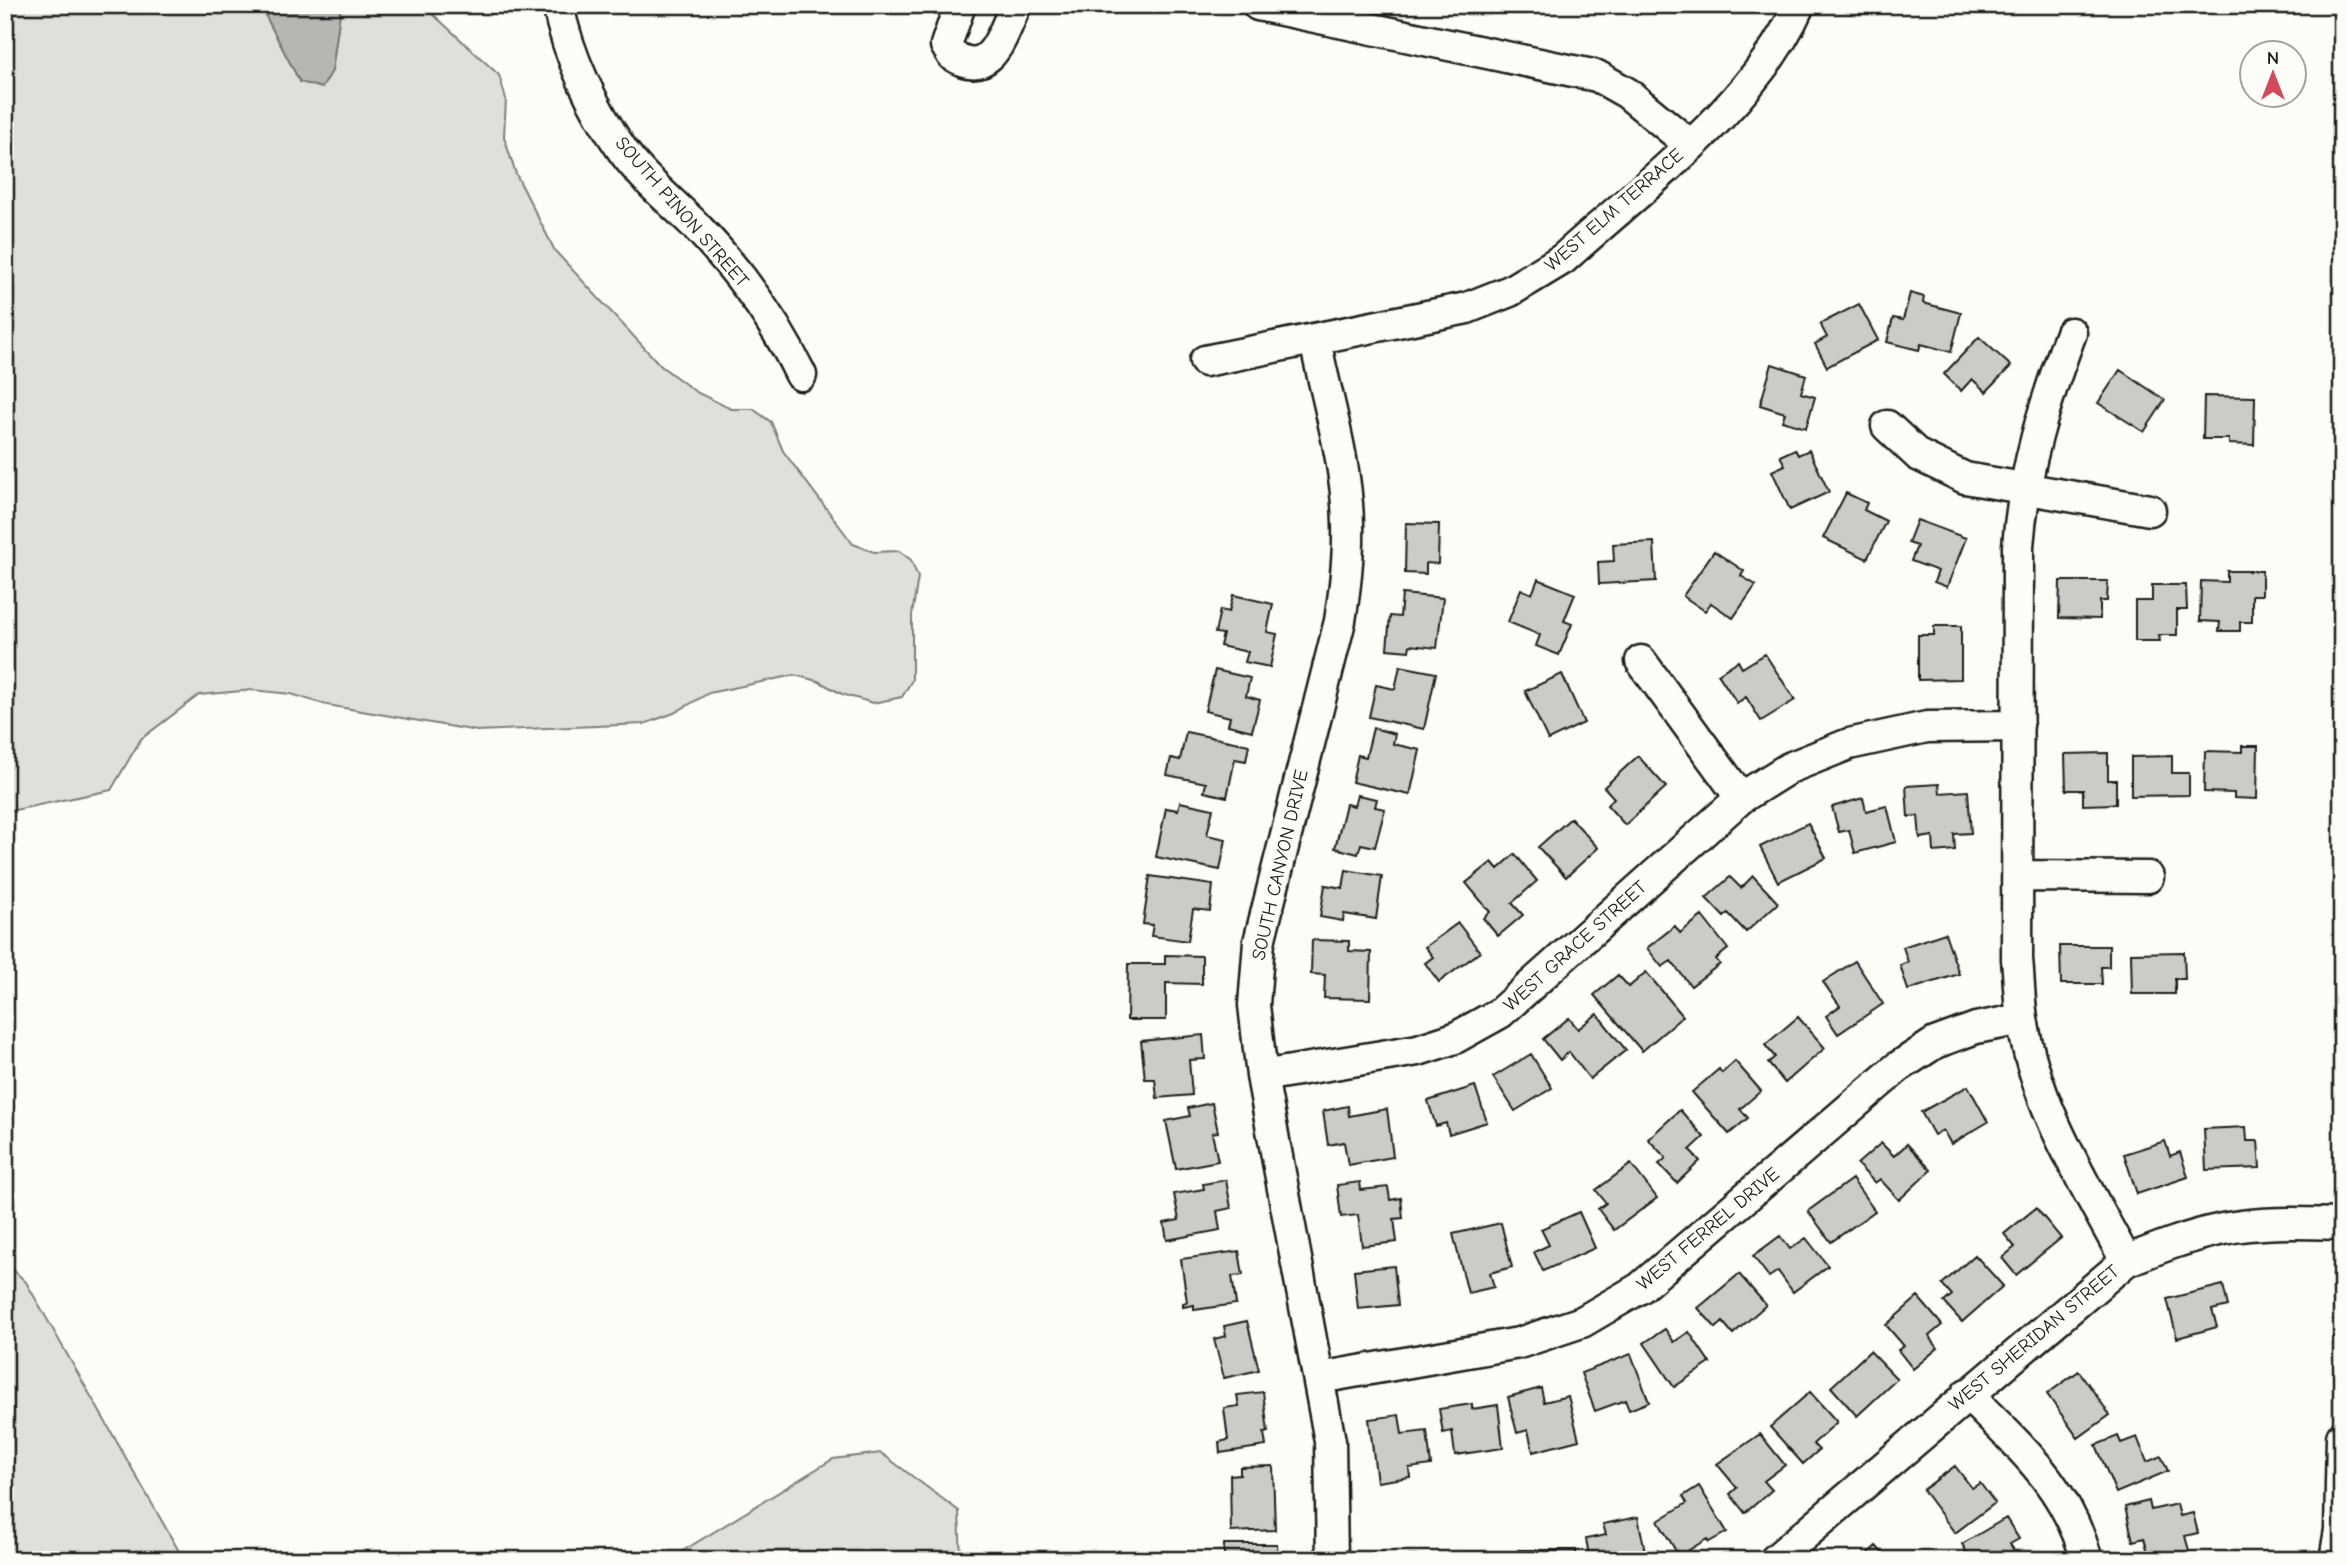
<svg xmlns="http://www.w3.org/2000/svg" width="2347" height="1565" viewBox="0 0 2347 1565" font-family="'Comic Neue',sans-serif">
	<rect width="100%" height="100%" fill="#fdfcf7"/>
	<filter id="ink" filterUnits="userSpaceOnUse"><feTurbulence type="fractalNoise" baseFrequency=".0143" numOctaves="2"/><feDisplacementMap in="SourceGraphic" scale="14" xChannelSelector="R" yChannelSelector="G"/><feConvolveMatrix kernelMatrix="1 2 1 2 8 2 1 2 1" color-interpolation-filters="sRGB"/></filter>
	<g filter="url(#ink)">
		<path fill="#e0dfdb" stroke="#7e7e7c" stroke-width="2" d="M5,5H260L300,82L332,71L341,5H423L499,75L506,99L504,137L516,174L555,251L661,366L696,392L731,409H753L771,422L783,451L853,544L874,552L899,551L911,560L918,577L912,615V680L902,697L873,703L842,694L818,681L794,675L709,693L674,713L644,724L477,731L327,705L291,694L252,690L199,695L141,739L111,790L5,812Z
			M5,1262L26,1282L184,1560H5Z
			M881,1453L959,1511L961,1560H668L833,1459Z"/>
		<path fill="#b7b6b2" stroke="#797876" stroke-width="2" d="M260,5H341L332,71L322,88L300,82Z"/>
		<path fill="#cccbc8" stroke="#1c1c1c" stroke-width="2" d="M1910,293L1924,297L1923,303L1961,313L1951,352L1921,344L1919,350L1887,342L1893,318L1903,320Z
			M1859,304L1878,340L1827,367L1815,344L1827,337L1820,324Z
			M1979,337L2011,366L1986,392L1972,379L1961,391L1944,374Z
			M1772,364L1806,375L1801,393L1815,397L1806,428L1782,421L1785,413L1760,405Z
			M2120,370L2165,400L2144,432L2098,403Z
			M2204,396L2255,397L2254,445L2229,444V439H2203Z
			M1795,449L1798,455L1809,450L1829,492L1790,510L1772,471L1785,465L1780,456Z
			M1846,493L1867,503L1864,510L1886,521L1867,559L1823,538Z
			M1917,520L1966,538L1947,587L1934,582L1938,571L1911,561L1917,546L1908,543Z
			M1406,523L1439,524L1438,564L1426,563V574L1405,573Z
			M1654,542L1656,581L1599,584L1598,562L1614,561L1613,544Z
			M1714,551L1744,571L1741,576L1756,585L1733,618L1711,603L1705,611L1683,596Z
			M2227,571H2262V595H2252V622H2240V631H2219L2220,622L2200,621L2201,581L2227,582Z
			M1538,579L1575,594L1564,621L1572,624L1559,655L1536,646L1540,635L1508,622L1521,589L1532,594Z
			M2060,581H2108L2107,601H2100V619L2059,618Z
			M2152,585H2186L2187,610H2177V635H2159L2160,641H2135V601H2152Z
			M1402,594L1443,598L1437,648L1410,645L1409,651L1387,649L1390,616L1400,617Z
			M1233,595L1273,604L1267,632L1277,634L1270,667L1245,662L1248,652L1220,646L1223,634L1215,633L1220,610L1229,612Z
			M1934,626H1961V679L1918,680V635H1934Z
			M1765,654L1795,700L1761,721L1746,697L1737,703L1718,674L1738,661L1742,668Z
			M1400,666L1436,673L1424,729L1369,717L1376,685L1395,689Z
			M1215,670L1250,678L1246,696L1260,700L1252,731L1228,725L1230,717L1205,711Z
			M1562,674L1584,723L1548,740L1525,691Z
			M1373,728L1395,734L1393,744L1420,750L1410,795L1352,782L1358,755L1366,757Z
			M1186,732L1249,745L1246,761L1235,759L1227,797L1204,792L1206,783L1167,775L1171,758L1180,760Z
			M2242,746H2258L2257,799L2234,798V793L2204,792L2205,751L2242,752Z
			M2108,753V780H2116V804L2083,805V790H2066L2065,754Z
			M1638,756L1666,787L1625,825L1607,805L1614,798L1604,787Z
			M2172,756V773H2189V795L2131,796V757Z
			M1939,784L1940,793L1968,791L1971,833L1954,834L1955,850L1934,852L1933,836L1920,838L1918,816L1908,817L1906,786Z
			M1357,795L1377,799L1375,807L1385,809L1375,847L1361,844L1358,854L1335,848L1346,804L1354,806Z
			M1863,798L1866,811L1887,806L1896,842L1855,853L1849,830L1839,832L1832,807Z
			M1180,802L1213,809L1207,835L1226,839L1220,870L1156,857L1166,808L1178,810Z
			M1571,818L1598,848L1566,877L1538,847Z
			M1808,823L1826,858L1778,882L1760,847Z
			M1515,854L1537,881L1512,903L1523,915L1498,936L1483,918L1490,912L1466,883L1492,862L1498,869Z
			M1346,870L1382,876L1376,919L1344,914L1343,921L1320,917L1325,885L1343,888Z
			M1150,876L1213,885L1210,911L1193,909L1188,941L1151,936L1153,925L1143,924Z
			M1753,876L1778,903L1746,932L1728,913L1724,917L1706,898L1730,877L1741,888Z
			M1702,916L1728,949L1716,959L1720,964L1691,986L1671,961L1662,967L1647,948L1675,926L1680,933Z
			M1458,923L1480,952L1439,982L1425,963L1433,957L1425,947Z
			M1945,933L1959,974L1908,990L1900,965L1908,962L1903,947Z
			M1312,940L1349,941V951L1371,952L1370,999L1324,998L1325,975L1311,974Z
			M2060,946H2109V967H2101L2102,984H2061Z
			M2184,952L2185,979H2175V994H2132L2131,953Z
			M1165,955L1202,956V984L1166,983V1020H1127L1128,964H1165Z
			M1855,961L1883,1004L1838,1034L1826,1016L1840,1006L1823,982Z
			M1646,972L1683,1016L1642,1051L1594,995L1618,975L1629,987Z
			M1597,1014L1626,1050L1590,1079L1569,1052L1560,1060L1543,1039L1569,1018L1578,1029Z
			M1798,1017L1825,1048L1785,1083L1768,1063L1775,1057L1765,1045Z
			M1203,1035L1205,1059L1189,1060L1192,1095L1157,1098L1155,1079H1145L1141,1041Z
			M1531,1054L1552,1088L1515,1111L1493,1077Z
			M1735,1061L1761,1091L1740,1109L1748,1118L1729,1134L1692,1092L1719,1069L1722,1073Z
			M1475,1086L1487,1122L1449,1134L1446,1123L1436,1126L1428,1101Z
			M1968,1086L1988,1122L1951,1144L1943,1130L1934,1135L1921,1112Z
			M1212,1103L1218,1132L1212,1133L1218,1161L1176,1169L1166,1121L1190,1116L1188,1108Z
			M1348,1106L1349,1116L1387,1109L1393,1157L1348,1165L1344,1142L1328,1145L1323,1111Z
			M1680,1110L1704,1137L1690,1150L1700,1161L1677,1183L1659,1164L1666,1158L1648,1139Z
			M2246,1127L2247,1141H2258L2260,1168L2206,1170L2204,1129Z
			M2165,1141L2170,1156L2180,1152L2188,1177L2137,1194L2124,1154Z
			M1881,1143L1894,1156L1907,1144L1931,1170L1899,1200L1880,1179L1875,1183L1857,1164Z
			M1631,1164L1657,1198L1614,1230L1598,1209L1606,1203L1596,1190Z
			M1852,1179L1875,1211L1831,1242L1808,1211Z
			M1226,1180L1231,1208L1217,1211L1220,1230L1167,1240L1164,1223L1179,1220L1174,1194L1204,1189L1203,1184Z
			M1360,1182L1361,1190L1388,1187L1390,1200L1401,1198L1403,1218L1394,1219L1397,1242L1362,1246L1358,1215L1341,1217L1337,1185Z
			M2036,1208L2061,1238L2016,1275L2002,1258L2015,1247L2004,1234Z
			M1579,1212L1595,1248L1543,1271L1534,1252L1549,1245L1541,1229Z
			M1501,1223L1512,1267L1490,1273L1494,1287L1468,1293L1453,1234Z
			M1780,1236L1790,1249L1806,1238L1828,1266L1793,1292L1778,1271L1769,1277L1753,1256Z
			M1239,1251L1243,1275L1232,1276L1236,1304L1194,1310V1305L1183,1307V1303L1187,1302L1181,1259Z
			M1975,1255L2003,1286L1962,1322L1944,1302L1952,1295L1942,1284Z
			M1394,1266L1398,1305L1358,1309L1354,1270Z
			M1739,1274L1766,1305L1733,1334L1723,1322L1716,1328L1698,1308Z
			M2223,1285L2228,1306L2212,1310L2217,1327L2177,1338L2167,1299Z
			M1918,1297L1942,1325L1929,1336L1938,1348L1913,1369L1898,1350L1904,1346L1886,1325Z
			M1247,1321L1259,1370L1224,1378L1214,1339L1226,1336L1224,1326Z
			M1665,1329L1674,1342L1689,1332L1710,1363L1674,1387L1644,1343Z
			M1870,1351L1897,1379L1857,1416L1831,1387Z
			M1631,1354L1649,1402L1629,1410L1625,1400L1595,1411L1581,1373Z
			M2079,1371L2110,1415L2078,1438L2047,1394Z
			M1541,1388L1544,1402L1568,1396L1579,1440L1533,1452L1528,1430L1517,1433L1508,1397Z
			M1263,1392L1268,1432L1264,1433L1266,1446L1220,1453L1219,1442L1228,1440L1224,1408L1239,1406L1237,1395Z
			M1810,1392L1837,1422L1813,1444L1819,1450L1803,1464L1770,1427Z
			M1472,1404V1409L1498,1405L1503,1448L1455,1455L1452,1431L1443,1433L1439,1409Z
			M1399,1415L1402,1434L1427,1431L1431,1465L1409,1468L1410,1477L1377,1482L1369,1419Z
			M1760,1434L1785,1465L1764,1481L1772,1490L1745,1513L1730,1494L1737,1488L1717,1464Z
			M2118,1436L2121,1443L2137,1437L2147,1462L2161,1456L2168,1471L2116,1493L2096,1445Z
			M1273,1466L1275,1530L1231,1532L1230,1475L1240,1474V1467Z
			M1955,1466L1972,1488L1980,1483L1995,1503L1955,1533L1923,1490Z
			M1699,1486L1727,1532L1709,1542L1707,1539L1679,1556L1658,1521L1687,1503L1683,1496Z
			M2149,1501L2151,1510L2177,1504L2180,1516L2193,1513L2198,1533L2185,1536L2190,1554L2168,1560H2150L2144,1538L2133,1541L2125,1507Z
			M1638,1517L1645,1552L1657,1550L1659,1560H1590L1586,1539L1606,1535L1603,1524Z
			M2006,1518L2019,1539L2010,1544L2020,1560H1966L1970,1558L1962,1544Z
			M1224,1544H1277L1278,1560H1224Z
			M1876,1546L1889,1560H1861Z
			M1518,1550H1576V1560H1518Z
			M1460,1552H1505V1560H1460Z
			M1396,1556H1437V1560H1396Z"/>
		<g fill="none" stroke-linecap="round" stroke-linejoin="round">
			<g stroke="#1c1c1c" stroke-width="35">
				<path id="minor" d="M558,5C568,56 593,108 623,151C644,180 672,202 697,227C739,271 775,321 801,375
					M960,5L946,45L952,55C992,81 1002,34 1016,5
					M1258,5L1597,76L1627,93L1689,144
					M2071,333C2044,405 2024,469 2018,546L2017,959C2019,979 2019,999 2022,1018C2035,1106 2085,1184 2126,1261
					M1315,340C1327,400 1347,463 1348,524C1349,557 1345,589 1340,621L1259,942L1254,1005L1262,1076L1330,1441L1332,1560
					M1205,361L1467,308L1510,291L1563,259C1642,187 1756,104 1799,5
					M1887,426L1918,455L1965,478L2150,510
					M1641,661L1741,798
					M2018,876L2148,877
					M1262,1076L1418,1050L1455,1038L1500,1013L1741,798L1789,768L1849,744L1927,727L2018,726
					M1319,1378L1519,1343L1582,1322L1640,1288L1898,1067L1935,1043L1976,1028L2022,1019
					M1967,1394C2021,1449 2065,1483 2087,1560
					M1775,1560L2126,1261C2158,1248 2189,1236 2223,1229C2261,1221 2303,1223 2342,1224
					M2335,1560L2340,1530L2342,1437"/>
			</g>
			<use href="#minor" stroke="#fdfcf7" stroke-width="30"/>
		</g>
	</g>
	<g text-anchor="middle" dominant-baseline="central" stroke-width="7" stroke-linejoin="round" paint-order="stroke">
		<g font-size="19" fill="#1c1c1c" stroke="#fdfcf7">
			<text transform="translate(1614 210) rotate(-41)">WEST ELM TERRACE</text>
			<text transform="translate(682 212) rotate(49)">SOUTH PINON STREET</text>
			<text transform="translate(1280 865) rotate(-77)">SOUTH CANYON DRIVE</text>
			<text transform="translate(1575 946) rotate(-42)">WEST GRACE STREET</text>
			<text transform="translate(1708 1229) rotate(-40)">WEST FERREL DRIVE</text>
			<text transform="translate(2034 1338) rotate(-40)">WEST SHERIDAN STREET</text>
		</g>
	</g>
	<rect width="2347" height="1565" fill="none" stroke="#fdfcf7" stroke-width="28"/>
	<rect x="14" y="14" width="2319" height="1537" fill="none" stroke="#1c1c1c" stroke-width="2.5" filter="url(#ink)"/>
	<g transform="translate(2273 74)"><circle r="33" fill="#fdfcf7" stroke="#a3a29f" stroke-width="2"/>
	<path d="M0-5L12 26L0 18L-12 26Z" fill="#d1495b"/>
	<text y="-10" font-size="19" font-weight="bold" text-anchor="middle" fill="#1c1c1c">N</text>
	</g>
</svg>
